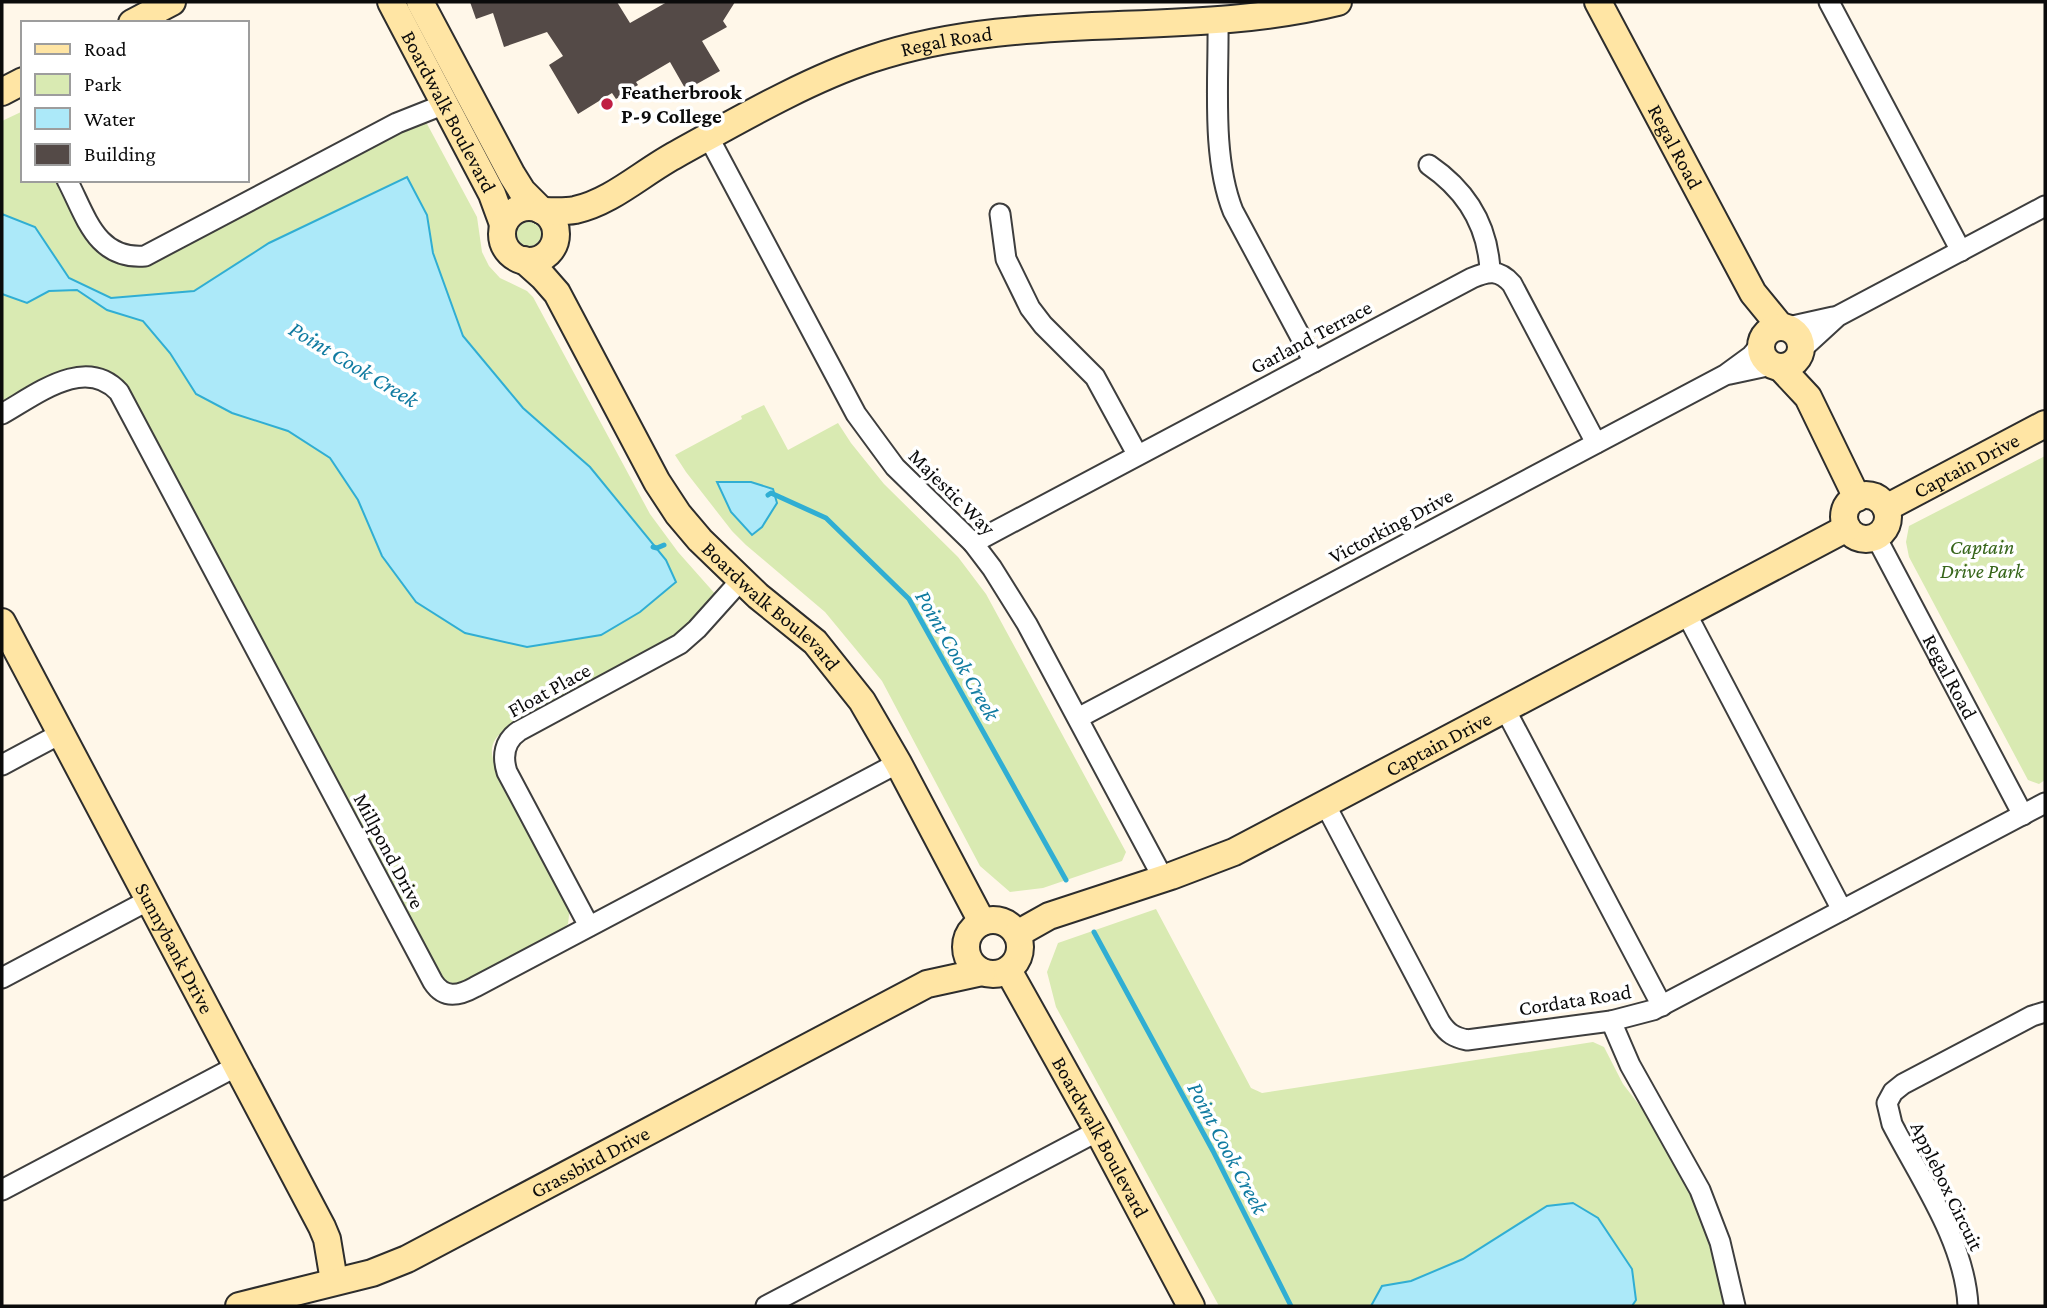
<svg xmlns="http://www.w3.org/2000/svg" width="2047" height="1308" viewBox="0 0 2047 1308" font-family="'Crimson Pro',serif">
	<rect width="100%" height="100%" fill="#fff7e9"/>
	<path fill="#d9eab2" d="M21,112L23,114V180H58C77,215 94,271 142,264L423,118L426,122L477,217L482,252L489,266L500,278L527,291L533,297L650,514L678,552L717,596L691,624L662,647L504,731C493,738 489,749 494,762L570,907L568,924L559,932C540,943 474,982 457,983C449,984 443,979 438,974L114,376C76,354 36,388 2,405V121Z
		M517 234a12 12 0 1 1 24 0a12 12 0 1 1-24 0Z
		M764,405L788,450L838,423L851,443L884,484L958,557L986,594L1126,852L1122,861L1043,888L1010,892L980,866L882,681L825,612L746,545L732,531L686,472L675,455L742,419L741,416Z
		M2045,456V780L2039,784L2028,780L1909,557L1906,542L1909,526Z
		M1156,909L1251,1088L1262,1093L1593,1042L1604,1047L1623,1084L1657,1128L1681,1167L1707,1227L1728,1306H1219L1056,1007L1047,972L1058,943Z"/>
	<path fill="#ace9f9" stroke="#30aed3" stroke-width="2" d="M407,177L427,215L433,253L463,336L523,408L590,467L666,560L676,582L640,612L601,635L527,647L465,633L416,602L382,556L358,500L330,458L288,431L232,413L196,394L170,353L143,321L107,310L77,290L49,291L27,303L2,294V214L35,227L69,278L111,298L194,291L269,243Z
		M717,482H751L773,489L777,503L762,527L752,535L731,512Z
		M1573,1203L1598,1218L1632,1269L1636,1300L1632,1306H1371L1382,1286L1411,1281L1463,1259L1547,1206Z"/>
	<g fill="none" stroke-linecap="round" stroke-linejoin="round">
		<path stroke="#30aed3" stroke-width="5" d="M768,495L771,493L826,518L909,599L1066,880
			M653,547L657,548L664,545
			M1094,932L1213,1151L1291,1306"/>
	</g>
	<path fill="#544a47" d="M470,2H617L630,23L667,2H735L723,21L727,27L702,41L720,71L686,90L670,62L636,82L638,85L616,99L612,93L578,114L549,65L563,56L547,32L504,47L493,13L476,19Z"/>
	<g fill="none" stroke-linecap="round" stroke-linejoin="round">
		<g stroke="#3e3e3e" stroke-width="23">
			<g id="street">
				<path d="M1829,2L1961,251"/>
				<path d="M1218,20C1219,79 1211,156 1233,211L1314,362"/>
				<path d="M709,138L856,414L895,467L973,543L992,568L1027,624L1163,878"/>
				<path d="M1429,165C1467,191 1488,226 1490,271"/>
				<path d="M67,180C86,216 96,260 145,256L397,123L445,104"/>
				<path d="M1000,214L1006,259L1030,308L1043,325L1095,377L1137,454"/>
				<path d="M1788,327L1833,317"/>
				<path d="M1802,349L1838,316L2045,206"/>
				<path d="M1730,374L1772,365"/>
				<path d="M2,414C36,395 85,355 119,392L433,982C444,999 459,996 475,987L898,763"/>
				<path id="s1" d="M1876,537L2023,815"/>
				<path d="M973,543L1472,278C1488,271 1499,269 1512,284L1596,443"/>
				<path d="M1686,613L1842,910"/>
				<path d="M1505,709L1662,1006"/>
				<path d="M1078,718L1725,375L1751,356L1761,344"/>
				<path d="M2,765L60,734"/>
				<path d="M1325,804L1440,1022C1448,1034 1454,1037 1467,1040L1611,1021L1653,1010L2045,803"/>
				<path d="M589,926L507,772C502,756 504,741 519,731L680,644L697,629L741,580"/>
				<path d="M2,978L149,900"/>
				<path d="M1611,1021L1630,1065L1700,1190L1720,1242L1735,1306"/>
				<path d="M2,1190L237,1066"/>
				<path d="M766,1306L1098,1131"/>
				<path d="M1968,1306C1965,1242 1921,1180 1892,1124L1887,1103L1893,1092L1903,1084L2032,1016L2045,1012"/>
			</g>
		</g>
		<g stroke="#2d2d2d" stroke-width="30">
			<g id="secondary">
				<path id="s2" d="M391,2L492,194L503,224"/>
				<path d="M420,2L512,175L522,191L541,210"/>
				<path id="s3" d="M1598,2L1753,293L1780,326"/>
				<path d="M132,23L172,2"/>
				<path d="M2,92L23,81"/>
				<circle cx="529" cy="234" r="27"/>
				<path id="s4" d="M543,211C554,211 564,212 575,210C612,202 643,172 677,154C737,121 807,80 871,59C1023,8 1185,40 1338,2"/>
				<path id="s5" d="M524,260L543,277L557,293L657,482L678,514L700,540L758,596L815,642L862,701L898,763L982,922"/>
				<circle cx="1781" cy="347" r="20"/>
				<path d="M1780,367L1808,397L1857,498"/>
				<circle cx="1866" cy="517" r="22"/>
				<path id="s6" d="M1886,508L2045,424"/>
				<path id="s7" d="M2,622L322,1227L327,1239L334,1281"/>
				<circle cx="993" cy="947" r="27"/>
				<path id="s8" d="M1017,934L1049,916L1171,876L1234,852L1847,528"/>
				<path id="s9" d="M1008,970L1098,1131L1191,1306"/>
				<path id="s10" d="M239,1306L372,1273L407,1259L927,984L982,972"/>
			</g>
		</g>
		<use href="#street" stroke="#fff" stroke-width="19"/>
		<use href="#secondary" stroke="#ffe5a4" stroke-width="26"/>
	</g>
	<circle fill="#c01e42" stroke="#fff" stroke-width="2.5" cx="607" cy="104" r="7"/>
	<g text-anchor="middle" dominant-baseline="central" stroke-width="7" stroke-linejoin="round" paint-order="stroke">
		<g font-size="21" fill="#0b0b0b" stroke="#fff">
			<text stroke="none"><textPath href="#s4" startOffset="443">Regal Road</textPath></text>
			<text stroke="none"><textPath href="#s2" startOffset="124">Boardwalk Boulevard</textPath></text>
			<text stroke="none"><textPath href="#s3" startOffset="164">Regal Road</textPath></text>
			<text transform="translate(1311 337) rotate(-28)">Garland Terrace</text>
			<text stroke="none"><textPath href="#s6" startOffset="91">Captain Drive</textPath></text>
			<text transform="translate(952 492) rotate(45)">Majestic Way</text>
			<text transform="translate(1391 526) rotate(-28)">Victorking Drive</text>
			<text stroke="none"><textPath href="#s5" startOffset="430">Boardwalk Boulevard</textPath></text>
			<text stroke="none"><textPath href="#s1" startOffset="158">Regal Road</textPath></text>
			<text transform="translate(549 690) rotate(-29)">Float Place</text>
			<text stroke="none"><textPath href="#s8" startOffset="464">Captain Drive</textPath></text>
			<text transform="translate(389 851) rotate(62)">Millpond Drive</text>
			<text stroke="none"><textPath href="#s7" startOffset="369">Sunnybank Drive</textPath></text>
			<text transform="translate(1575 1000) rotate(-9)">Cordata Road</text>
			<text stroke="none"><textPath href="#s9" startOffset="191">Boardwalk Boulevard</textPath></text>
			<text stroke="none"><textPath href="#s10" startOffset="382">Grassbird Drive</textPath></text>
			<text transform="translate(1947 1186) rotate(64)">Applebox Circuit</text>
		</g>
		<g font-size="21" font-weight="bold" fill="#0b0b0b" stroke="#fff" text-anchor="start">
			<text x="621" y="92">Featherbrook<tspan x="621" dy="24">P-9 College</tspan></text>
		</g>
		<g font-size="21" font-style="italic" fill="#36651a" stroke="#fff">
			<text x="1982" y="547">Captain<tspan x="1982" dy="24">Drive Park</tspan></text>
		</g>
		<g font-size="23" font-style="italic" fill="#107ba1" stroke="#fff">
			<text transform="translate(354 364) rotate(31)">Point Cook Creek</text>
			<text transform="translate(958 655) rotate(60)">Point Cook Creek</text>
			<text transform="translate(1228 1148) rotate(62)">Point Cook Creek</text>
		</g>
	</g>
	<rect width="2047" height="1308" fill="none" stroke="#0b0b0b" stroke-width="7"/>
	<rect x="21" y="21" width="228" height="161" fill="#ffffff" stroke="#9d9d9d" stroke-width="2"/>
	<rect x="35" y="44" width="35" height="10" fill="#ffe5a4" stroke="#9d9d9d" stroke-width="2"/>
	<text x="84" y="56" font-size="21" fill="#0b0b0b">Road</text>
	<rect x="35" y="74" width="35" height="21" fill="#d9eab2" stroke="#9d9d9d" stroke-width="2"/>
	<text x="84" y="91" font-size="21" fill="#0b0b0b">Park</text>
	<rect x="35" y="108" width="35" height="21" fill="#ace9f9" stroke="#9d9d9d" stroke-width="2"/>
	<text x="84" y="126" font-size="21" fill="#0b0b0b">Water</text>
	<rect x="35" y="144" width="35" height="21" fill="#544a47" stroke="#9d9d9d" stroke-width="2"/>
	<text x="84" y="161" font-size="21" fill="#0b0b0b">Building</text>
</svg>
